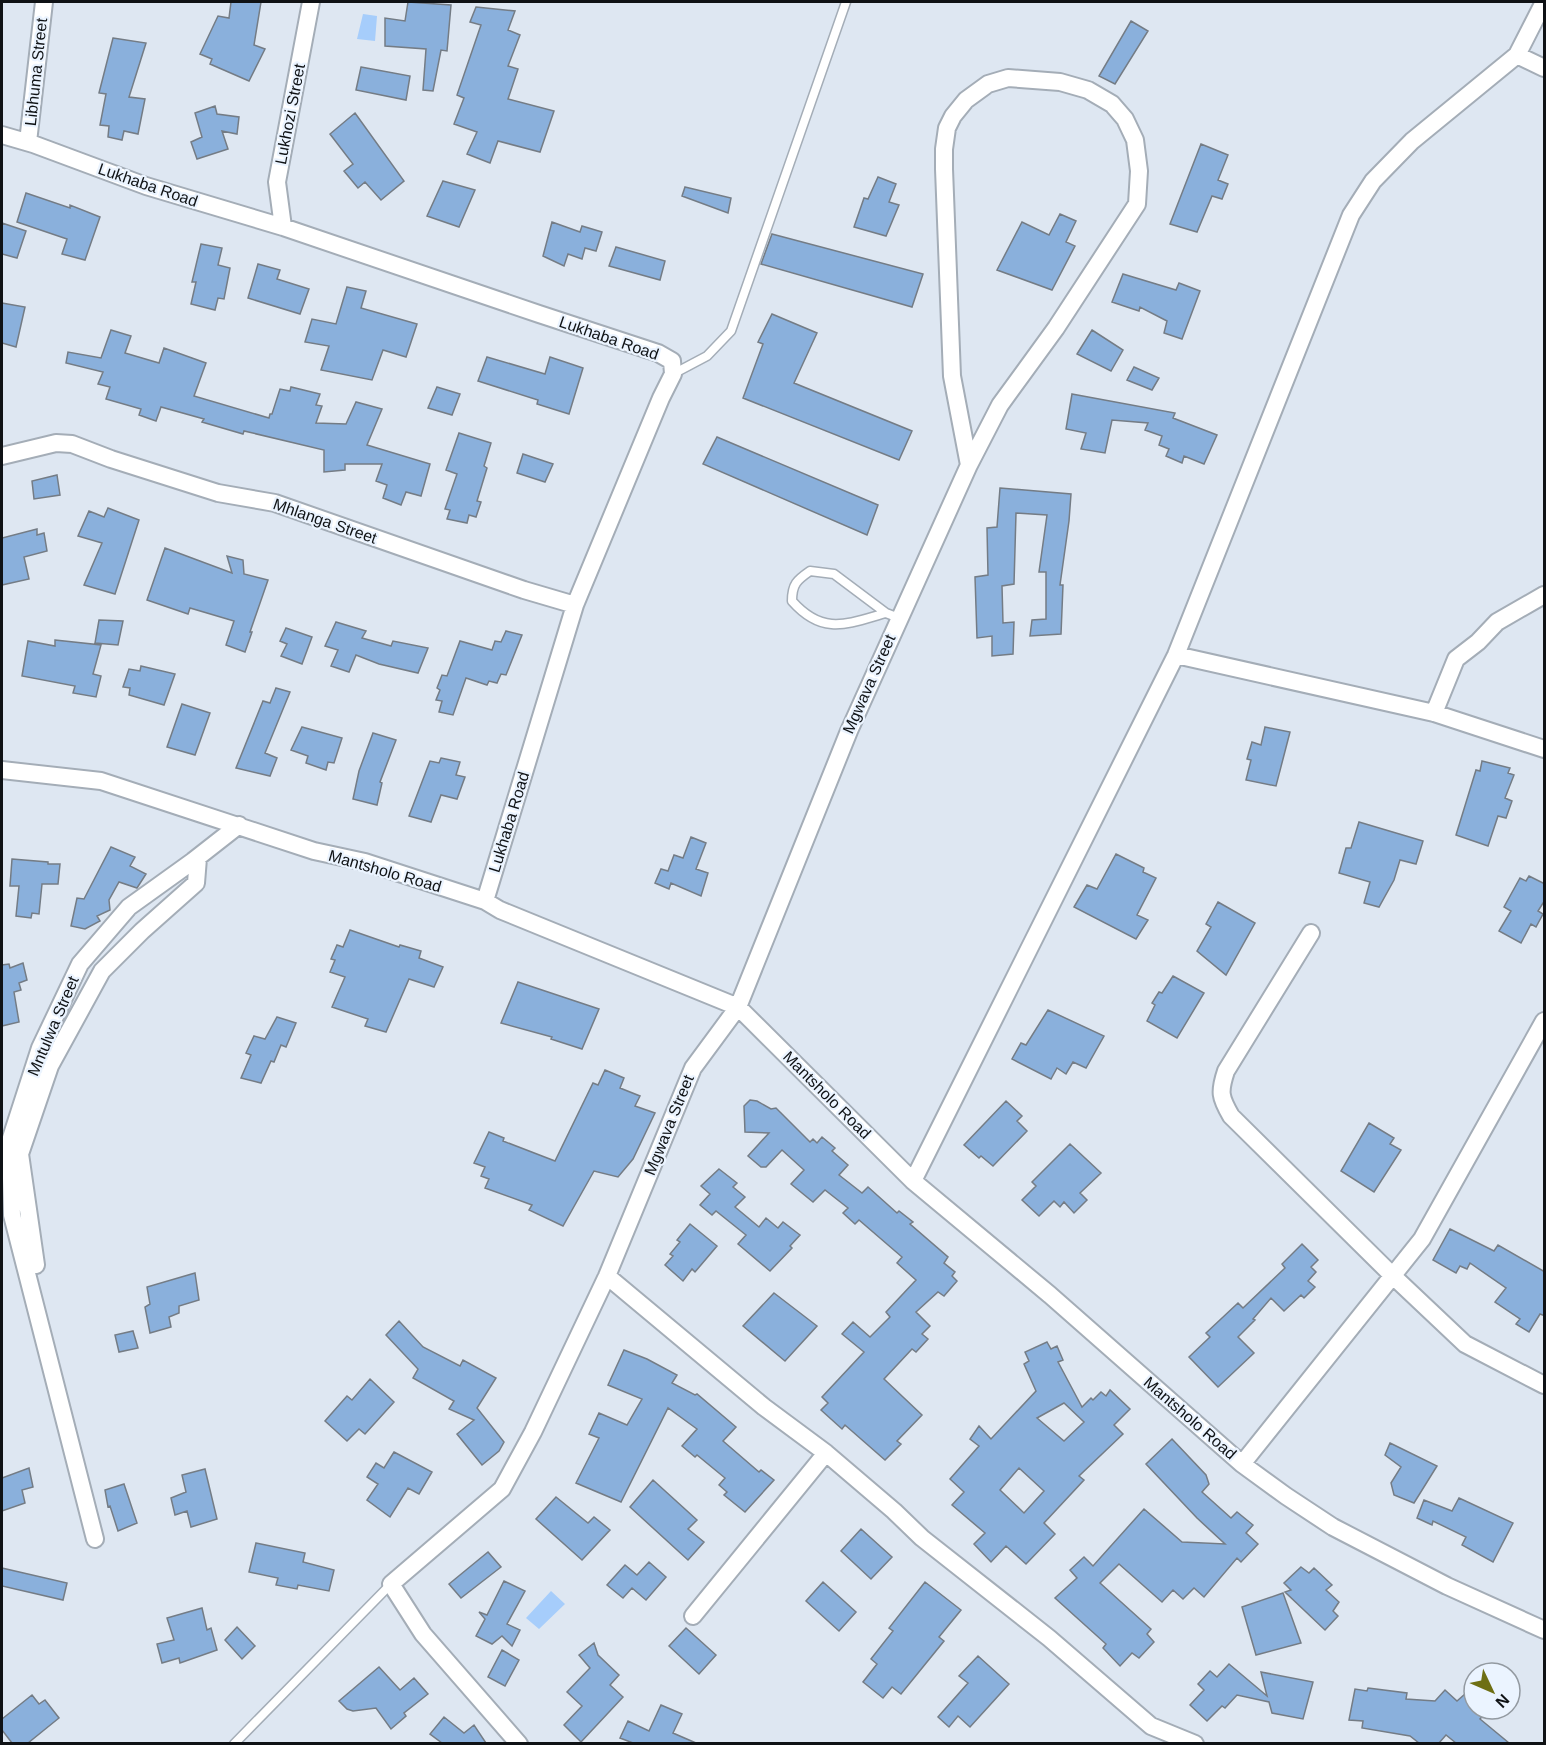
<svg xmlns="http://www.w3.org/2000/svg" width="1546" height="1745" viewBox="0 0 1546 1745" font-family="Helvetica,sans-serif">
	<rect width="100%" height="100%" fill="#dee7f2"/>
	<path fill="#a6cdfb" d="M363,14L377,16L375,41L357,39Z
		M551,1591L565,1604L539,1629L526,1618Z"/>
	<path fill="#8ab0dc" stroke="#747c85" stroke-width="1.5" fill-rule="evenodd" d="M231,2H261L254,45L265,49L249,81L210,64L212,59L200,54L218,16L229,18Z
		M408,2L451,5L447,51L441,50L433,91L423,90L426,49L385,46V18L405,21Z
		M476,7L515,11L508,30L520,35L508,66L518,69L508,99L554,111L540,152L498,141L490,163L467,154L477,132L454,124L464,98L457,95L481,25L470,22Z
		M1131,21L1148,31L1115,84L1099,76Z
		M113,38L146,43L129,97L145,99L138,134L124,131L122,140L108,137L109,126L100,125L106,94L99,93Z
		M361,67L410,76L406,100L356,90Z
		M215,106L217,114L239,117L237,134L222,131L228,149L197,159L191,142L202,137L195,113Z
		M355,113L404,181L381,200L365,182L358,188L344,171L353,164L330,134Z
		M1201,144L1228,155L1218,180L1228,184L1222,199L1212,196L1197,232L1170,224Z
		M878,177L896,184L889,202L899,205L886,236L854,227L864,198L868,199Z
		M443,181L475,190L459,227L427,216Z
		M685,187L731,198L728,213L682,196Z
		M26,193L70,208V205L100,217L85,260L62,254L67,239L17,222Z
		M1060,214L1076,221L1066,242L1075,246L1052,290L997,270L1022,222L1049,235Z
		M552,222L580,232L582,226L602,232L596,251L585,248L582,259L568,254L564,266L543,256Z
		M2,223L26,231L17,258L2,254Z
		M772,234L923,274L912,307L761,264Z
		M201,244L222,248L218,265L230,268L224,299L218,298L215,310L191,304L196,282H192Z
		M616,247L665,261L660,280L609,266Z
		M258,264L280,270L277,279L309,289L300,314L248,298Z
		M1123,274L1176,290L1179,283L1200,291L1182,339L1164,333L1167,321L1140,307L1139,311L1112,302Z
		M347,287L366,291L361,308L417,324L406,357L383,350L372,380L321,370L329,346L305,342L312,319L336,324Z
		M2,303L25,307L16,347L2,343Z
		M772,314L817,333L794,383L912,431L899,460L743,398L763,344L758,342Z
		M111,330L131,336L125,353L159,363L164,348L206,363L194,396L269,418L270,414H272L280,389L290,391L291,387L320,394L316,405L322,406L316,423L346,424L356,402L382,409L367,445L430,464L421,496L406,492L401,505L383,498L387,485L376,481L382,464H345V470L324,472V450L244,431L243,434L202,422L204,419L161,407L156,421L139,415L141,409L106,399L110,387L98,384L103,372L66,363L68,352L101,358Z
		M1092,330L1123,350L1111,371L1077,354Z
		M487,357L545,374L550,357L583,368L569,414L537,404L538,400L478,381Z
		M1134,367L1159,378L1152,390L1127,380Z
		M437,387L460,394L452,415L428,408Z
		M1072,394L1175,413L1173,418L1217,435L1204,464L1184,456L1182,463L1166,456L1169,449L1159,445L1162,436L1145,430L1148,423L1112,420L1105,453L1081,449L1086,433L1066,429Z
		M459,433L491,443L484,466L487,468L477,501L481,502L476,517L469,515L467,523L447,519L450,510L445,509L457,474L446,470Z
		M717,437L878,505L867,535L703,464Z
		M523,454L553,464L545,482L517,473Z
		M57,475L60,495L34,499L32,481Z
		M1000,488L1071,494L1069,521L1060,585H1063L1061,634L1030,636L1032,620L1046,619V572H1039L1047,515L1016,513L1014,584L1002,586L1003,623L1014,622L1013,654L992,656V636L977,638L975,577L988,575L987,528L997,527Z
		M108,508L139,520L115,594L84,585L102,543L78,536L89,511L104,517Z
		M37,529V535L44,533L47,551L24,557L29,579L2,585V538Z
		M165,548L232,573L227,556L243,560L244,574L268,580L250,632H252L245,652L226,645L234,621L190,608L188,614L147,600Z
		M99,620L123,621L118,645L95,643Z
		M336,622L366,631L362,638L391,646L393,641L428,648L418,673L379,664L356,655L349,672L331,666L338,650L325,646Z
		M286,628L312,637L302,664L281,656L287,644L280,641Z
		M506,631L522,635L506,675L501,674L497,683L489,681L487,685L466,678L453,715L439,712L442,701L436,700L440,690L437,688L442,675L447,676L460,641L492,650L495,641L501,642Z
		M55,640L101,645L93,674L101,676L96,697L73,693L75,686L22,676L28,641L55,646Z
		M141,666L175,674L164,705L129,695L130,688L123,687L129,669L140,671Z
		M276,688L290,692L265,753L277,758L270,776L236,768L263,701L270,703Z
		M182,704L210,713L195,755L167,747Z
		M302,727L342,738L334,763L328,762L326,770L306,763L308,756L291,750Z
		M1265,727L1290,732L1276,786L1246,780L1251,760L1247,759L1252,742L1261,745Z
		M373,733L396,740L380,782L382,783L377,805L353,799L359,771Z
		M441,758L460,762L456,775L465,777L457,799L441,795L431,822L409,816L430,761L439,763Z
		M1482,761L1510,768L1508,773L1514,775L1505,798L1512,801L1506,818L1498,816L1488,846L1456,835L1476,770L1480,771Z
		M1359,822L1423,841L1416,864L1400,860L1394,880L1379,907L1364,903L1370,882L1339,873L1346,848H1351Z
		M691,837L706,843L696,869L708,873L701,896L671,883L669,889L655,883L661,869L668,871L674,855L683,858Z
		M111,847L135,857L130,866L146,874L137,888L119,882L109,900L110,910L97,916L100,921L85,929L71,926L77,898L84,899Z
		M1116,854L1144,868L1143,872L1156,878L1137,915L1148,920L1136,939L1074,907L1087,885L1097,889Z
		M12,859L48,862V864H60L58,884H42L39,914L32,913L31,918L16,916L19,886H10Z
		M1529,876L1545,884V900L1538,911L1543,914L1536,927L1531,924L1521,943L1499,931L1511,911L1504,907L1520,878L1526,881Z
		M1218,902L1255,923L1226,975L1197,951L1211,927L1206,924Z
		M350,930L399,947L400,945L421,951L419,958L443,967L434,987L409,979L386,1032L365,1026L368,1019L332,1007L345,977L330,972L335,960L331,959L337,945L343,947Z
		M23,963L27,980L19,983L21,990L14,992L19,1022L2,1026V965L9,964L10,968Z
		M1173,976L1204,993L1177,1038L1147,1021L1155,1005L1152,1003L1159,992L1162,993Z
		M518,982L599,1009L582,1049L551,1039L552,1037L501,1023Z
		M1048,1010L1104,1036L1086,1068L1073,1062L1066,1074L1057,1068L1051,1079L1012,1059L1021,1043L1026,1045Z
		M277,1017L296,1023L286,1047L281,1045L274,1062L271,1061L261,1083L241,1078L251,1055L246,1053L254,1036L265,1039Z
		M605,1070L624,1078L620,1088L640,1096L635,1106L655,1113L633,1159L618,1177L594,1171L563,1226L529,1210L532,1205L485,1188L489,1179L481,1176L485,1167L474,1163L489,1132L504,1138L503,1141L555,1161L593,1083L598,1085Z
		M750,1100L757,1101L771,1109L776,1108L810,1142L813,1139L817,1143L822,1137L835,1148L832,1151L848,1165L839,1175L862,1193L868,1187L897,1213L899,1211L913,1222L910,1224L948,1257L944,1263L955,1272L952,1276L957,1281L944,1296L938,1292L916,1312L930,1326L922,1334L928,1339L916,1352L912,1349L884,1379L922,1415L897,1441L901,1444L885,1460L845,1425L842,1429L821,1410L828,1403L822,1397L864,1352L842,1334L853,1322L870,1337L890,1317L886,1312L916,1280L897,1263L902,1257L859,1220L855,1224L843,1213L848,1208L825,1190L813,1202L791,1184L804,1170L782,1150L766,1167H761L748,1156L769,1133L745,1132L744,1106Z
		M1006,1101L1022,1116L1017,1121L1027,1131L993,1166L981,1156L979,1158L964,1145Z
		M1369,1123L1394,1138L1390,1144L1401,1150L1374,1192L1341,1171Z
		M1070,1144L1101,1173L1080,1193L1087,1200L1074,1213L1064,1202L1060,1207L1054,1201L1039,1216L1022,1200L1036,1186L1032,1182Z
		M719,1169L737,1183L733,1187L745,1197L735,1207L759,1227L766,1218L778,1228L783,1222L800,1235L790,1246L792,1248L770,1271L738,1244L746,1235L716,1211L712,1215L700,1205L710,1194L701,1186Z
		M690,1224L717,1246L695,1272L692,1269L683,1281L665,1265L673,1256L670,1254L680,1242L677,1240Z
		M1450,1229L1494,1251L1498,1245L1545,1272V1316L1540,1314L1529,1332L1516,1324L1520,1319L1495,1302L1506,1288L1470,1263L1467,1269L1460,1266L1456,1273L1433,1260Z
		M1302,1244L1318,1260L1311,1267L1316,1272L1308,1281L1315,1287L1304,1298L1301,1295L1284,1311L1271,1298L1253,1319L1255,1320L1238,1337L1254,1353L1218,1387L1189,1357L1210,1337L1206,1333L1238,1303L1243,1308L1285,1268L1282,1264Z
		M195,1273L199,1300L179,1306V1313L169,1317L171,1327L150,1333L145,1307L150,1304L147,1287Z
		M774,1293L817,1326L785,1361L743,1326Z
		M399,1321L423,1347L460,1366L463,1360L496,1378L477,1408L504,1442L499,1451L482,1465L457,1434L474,1420L449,1409L454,1401L413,1378L418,1369L386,1335Z
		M133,1331L138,1348L119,1352L115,1335Z
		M1047,1342L1051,1349L1057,1346L1063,1360L1058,1362L1082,1407L1091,1398L1093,1400L1101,1392L1106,1396L1110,1390L1130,1409L1114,1425L1123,1434L1079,1476L1084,1480L1044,1523L1055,1534L1026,1564L1006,1546L991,1562L974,1544L985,1533L952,1505L964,1492L950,1479L979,1446L970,1439L979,1426L991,1439L1036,1391L1024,1364L1029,1361L1025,1352ZM1064,1403L1084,1422L1064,1441L1037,1418ZM1019,1468L1044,1491L1024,1513L1000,1490Z
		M624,1350L647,1359L677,1375L672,1383L695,1395L697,1394L736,1427L723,1441L759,1472L761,1470L774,1480L745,1512L724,1495L727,1492L719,1485L725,1478L697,1455L695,1457L682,1446L697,1429L668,1408L621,1502L576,1483L599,1438L589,1434L599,1413L627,1425L642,1399L608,1385Z
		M370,1379L394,1402L365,1434L359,1429L347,1441L325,1421L347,1396L352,1400Z
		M1172,1439L1206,1475L1209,1484L1202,1492L1231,1518L1237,1512L1253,1525L1246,1533L1258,1544L1241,1562L1237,1558L1204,1597L1194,1588L1183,1599L1173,1590L1162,1602L1119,1564L1100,1583L1151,1629L1147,1634L1154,1642L1139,1658L1132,1653L1120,1666L1103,1648L1106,1644L1055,1598L1077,1578L1070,1570L1084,1557L1093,1566L1144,1509L1182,1542L1225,1544L1197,1518L1146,1464Z
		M1390,1443L1437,1466L1414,1503L1394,1495L1391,1483L1401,1467L1385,1455Z
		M394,1452L432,1472L419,1494L408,1488L390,1517L367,1500L378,1484L367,1477L376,1463L384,1468Z
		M29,1468L33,1487L22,1490L25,1503L2,1511V1478Z
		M205,1469L217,1519L191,1527L187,1511L175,1515L171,1498L186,1492L182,1475Z
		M653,1480L697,1520L688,1529L704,1542L688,1560L630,1507Z
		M124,1484L137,1523L118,1531L110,1506L108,1507L105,1490Z
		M556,1497L588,1523L594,1517L610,1530L582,1560L536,1519Z
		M1459,1498L1513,1523L1493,1562L1462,1545L1466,1537L1433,1521L1432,1525L1417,1518L1424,1500L1452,1511Z
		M861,1529L892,1557L871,1579L841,1551Z
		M256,1543L305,1553L303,1562L334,1570L329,1591L298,1585L297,1589L276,1585L278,1578L249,1572Z
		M488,1552L501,1567L461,1598L449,1584Z
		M649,1562L666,1577L646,1600L632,1588L623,1598L607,1585L625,1565L637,1575Z
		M1301,1567L1309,1573L1314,1568L1332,1585L1326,1590L1339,1602L1333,1611L1338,1616L1325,1630L1285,1592L1291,1590L1284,1583Z
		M2,1568L67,1583L63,1600L2,1586Z
		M504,1581L525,1591L507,1624L520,1630L512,1646L502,1636L492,1644L476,1636L485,1619L479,1612L487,1615Z
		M823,1582L856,1612L839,1631L806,1601Z
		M925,1582L961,1610L939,1637L944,1641L901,1694L892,1687L883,1698L863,1682L877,1664L871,1659L893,1631L889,1628Z
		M1283,1593L1301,1643L1256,1655L1242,1607Z
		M202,1608L207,1630L211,1628L217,1650L180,1663L179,1658L162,1663L157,1644L174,1640L167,1618Z
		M237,1627L255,1646L242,1659L225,1640Z
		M686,1628L716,1655L699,1674L669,1646Z
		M594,1643L598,1655L619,1675L610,1685L623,1697L581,1742L564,1725L582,1706L567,1692L590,1668L579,1655Z
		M502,1650L519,1660L505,1686L488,1677Z
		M978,1656L1009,1684L970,1727L958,1716L949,1727L938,1717L968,1683L959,1676Z
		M1229,1664L1267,1696L1261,1672L1313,1682L1303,1719L1272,1713L1269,1702L1237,1695L1225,1708L1222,1706L1207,1721L1190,1705L1204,1690L1198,1684L1210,1671L1217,1677Z
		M379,1667L400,1690L414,1678L428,1694L404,1713L406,1716L391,1729L376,1708L353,1711L347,1709L339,1701Z
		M1368,1688L1407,1693L1406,1699L1435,1701L1445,1690L1457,1701L1465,1694L1474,1702V1709H1481L1485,1713L1480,1719L1509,1743H1456L1446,1735L1439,1743H1419L1410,1736L1362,1728L1363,1721L1349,1720L1355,1689L1367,1691Z
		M32,1695L39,1704L45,1700L59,1718L28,1743H12L2,1730V1719Z
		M661,1705L682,1714L673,1733L696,1743H633L620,1738L628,1721L649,1731Z
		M444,1717L464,1733L474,1725L486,1743H442L430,1734Z"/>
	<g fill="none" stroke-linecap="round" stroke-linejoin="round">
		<g stroke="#a4adb7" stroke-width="11">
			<path id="lane" d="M673,374L707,356L731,331L846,2
				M886,613C847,624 823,636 792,601C792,584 797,580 810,571L834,574L886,613L899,618
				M234,1744L391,1584"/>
		</g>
		<g stroke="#a4adb7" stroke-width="20">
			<path id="street" d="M1517,55L1544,68
				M2,135L33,144L146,186L283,227L539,314L658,353L672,361L673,374L661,398L575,605L485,901
				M28,142L44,2
				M283,227L277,182L311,2
				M2,456L56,443L72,444L111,459L218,493L275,503L524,590L575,605
				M1176,655L1434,713L1544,749
				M1434,713L1456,659L1478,642L1497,622L1544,595
				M2,770L101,781L314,851L365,862L485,901L500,910L738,1007L913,1181L1050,1295L1242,1464L1286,1496L1333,1527L1447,1586L1544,1630
				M1311,933L1226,1071C1219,1092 1220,1097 1231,1116L1393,1276L1465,1344L1544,1385
				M913,1181L1176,655L1351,215L1373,181L1412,141L1517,55L1544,2
				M36,1265L20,1154L50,1066L102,971L142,931L196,883L198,858
				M607,1276L764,1407L826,1453L894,1511L922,1538L1049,1638L1151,1726L1195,1744
				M1242,1464L1422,1239L1544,1021
				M95,1539L12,1215L10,1141L40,1048L80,964L129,907L193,861L239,825
				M693,1616L826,1453
				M519,1744L423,1634L391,1584L502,1489L533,1432L607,1276L693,1068L738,1007L849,731L969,465L1000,405L1056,328L1137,204L1139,171L1135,140L1125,119L1112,104L1088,90L1060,82L1008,78L988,84L966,100L953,116L947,128L944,149V169L952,376L969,465"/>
		</g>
		<use href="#lane" stroke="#fff" stroke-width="8"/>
		<use href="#street" stroke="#fff" stroke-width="16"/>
	</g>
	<g text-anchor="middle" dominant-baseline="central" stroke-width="4.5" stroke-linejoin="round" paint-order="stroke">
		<g font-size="16" fill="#0f1215" stroke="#ebf4ff">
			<text transform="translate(36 72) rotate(-84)">Libhuma Street</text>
			<text transform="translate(290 114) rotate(-79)">Lukhozi Street</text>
			<text transform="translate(148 185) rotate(19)">Lukhaba Road</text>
			<text transform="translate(609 338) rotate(19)">Lukhaba Road</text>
			<text transform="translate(325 521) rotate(19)">Mhlanga Street</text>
			<text transform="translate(869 684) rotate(-66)">Mgwava Street</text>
			<text transform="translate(509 822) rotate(-73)">Lukhaba Road</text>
			<text transform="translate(385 871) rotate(16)">Mantsholo Road</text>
			<text transform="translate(53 1026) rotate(-67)">Mntulwa Street</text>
			<text transform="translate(827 1095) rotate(45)">Mantsholo Road</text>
			<text transform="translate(669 1125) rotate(-68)">Mgwava Street</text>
			<text transform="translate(1190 1418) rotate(41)">Mantsholo Road</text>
		</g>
	</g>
	<rect width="1546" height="1745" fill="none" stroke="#0f1215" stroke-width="6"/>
	<g transform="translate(1492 1691) rotate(134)"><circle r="28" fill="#ebf4ff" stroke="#939aa1" stroke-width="1.5"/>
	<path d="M0-4.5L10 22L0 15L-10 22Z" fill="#6e6f13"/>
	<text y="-9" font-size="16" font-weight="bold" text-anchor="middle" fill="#0f1215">N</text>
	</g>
</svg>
